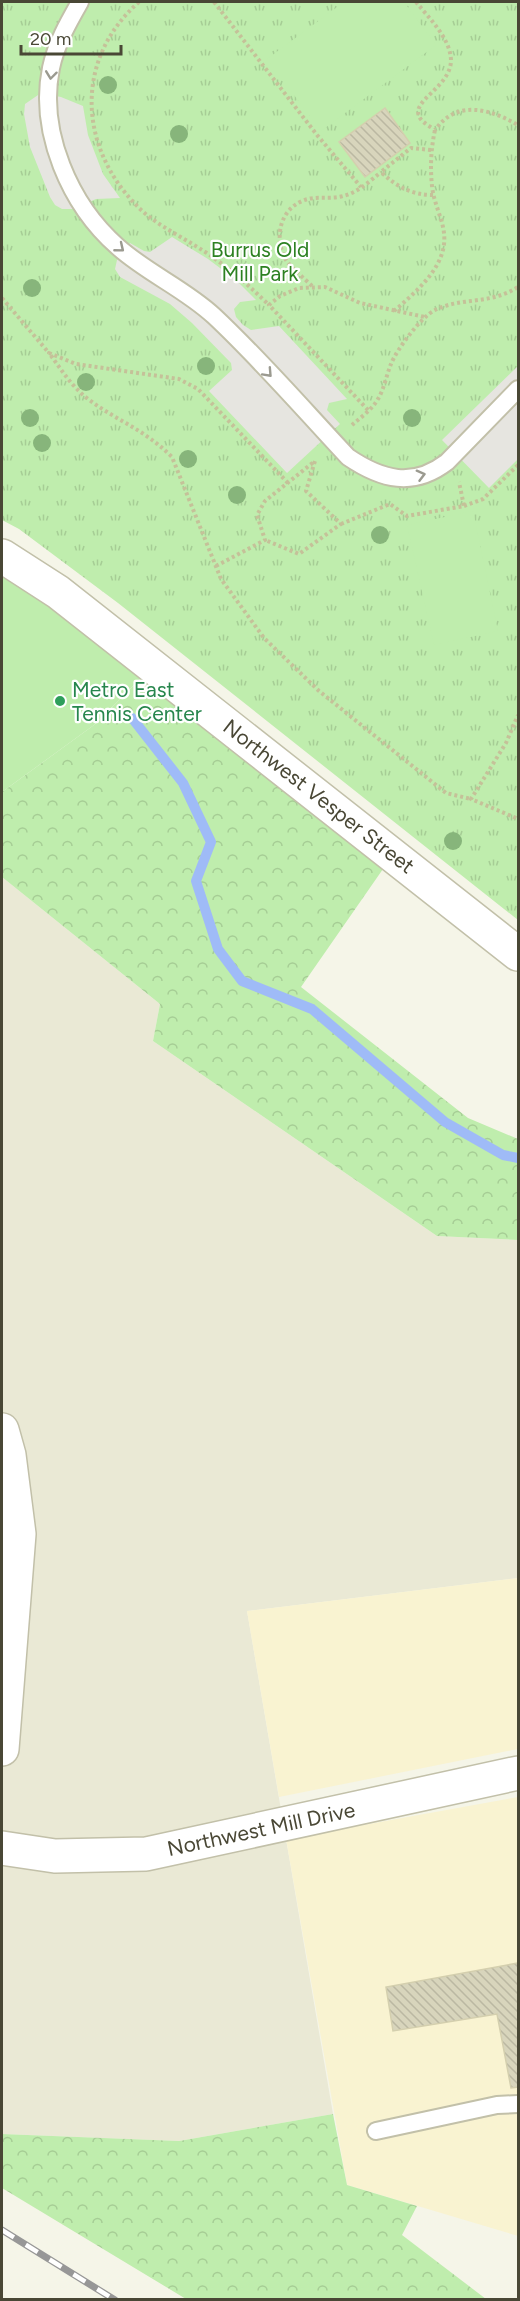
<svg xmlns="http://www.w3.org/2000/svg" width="520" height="2301" viewBox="0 0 520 2301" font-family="Figtree,sans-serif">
	<defs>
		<pattern id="forest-crowns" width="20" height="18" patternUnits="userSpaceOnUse" patternTransform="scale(1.5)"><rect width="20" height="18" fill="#bfedad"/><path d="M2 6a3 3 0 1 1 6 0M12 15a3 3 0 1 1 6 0" fill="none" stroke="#a6cd95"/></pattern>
		<pattern id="park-tufts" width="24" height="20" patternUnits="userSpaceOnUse" patternTransform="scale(1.5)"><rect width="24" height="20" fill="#bfedad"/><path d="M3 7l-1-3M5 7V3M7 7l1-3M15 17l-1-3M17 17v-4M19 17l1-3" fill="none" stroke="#a6cd95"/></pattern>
		<pattern id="building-back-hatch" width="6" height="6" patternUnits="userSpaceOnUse" patternTransform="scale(1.5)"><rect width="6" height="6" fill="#d8d5bc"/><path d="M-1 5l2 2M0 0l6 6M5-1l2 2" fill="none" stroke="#bbb8a2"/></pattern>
	</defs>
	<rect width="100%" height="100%" fill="#f5f5e8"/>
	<path fill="#eae9d5" d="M2,877L160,1004L153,1041L437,1236L518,1240V1578L247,1611L333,2114L179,2141L2,2134Z"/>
	<path fill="#f9f3d1" d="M518,1578V1749L279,1797L247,1611Z
		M518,1797V2236L347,2185L286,1839Z"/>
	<path fill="url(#forest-crowns)" d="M143,676L383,869L301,987L468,1118L518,1139V1240L437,1236L153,1041L160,1004L2,877V792L94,725Z
		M333,2114L347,2185L417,2206L402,2235L486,2299H186L2,2188V2134L179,2141Z"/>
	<path fill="url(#park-tufts)" d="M2,2H518V920L118,603L19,529L2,520Z"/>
	<path fill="#bfedad" d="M344,2H404L436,45L321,131L267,59Z
		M473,511L498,631L434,645L407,525Z
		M2,575L47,601L143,676L94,725L2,792Z"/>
	<path fill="#e6e5e0" d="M41,93L61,97L83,106L88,135L103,174L120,198L96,199L73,209H62L55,205L50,197L30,147L24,114L25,104Z
		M172,237L208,259L236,280L256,300L240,302L234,309L236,317L243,325L251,330L279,326L347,399L329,403L327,410L340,424L287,473L209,391L232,370L231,363L192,323L170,304L120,277L115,269L117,260L130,243L144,251L150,252Z
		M518,366V459L489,488L442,440Z"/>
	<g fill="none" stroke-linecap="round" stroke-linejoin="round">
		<path stroke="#9fbbf7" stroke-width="10" d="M132,718L183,783L211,842L196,881L218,949L242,981L312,1009L445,1122L503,1155L518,1158"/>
	</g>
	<path fill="url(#building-back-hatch)" stroke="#d4cfae" stroke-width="1.5" d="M385,108L410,143L365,177L339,142Z
		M518,1963V2087L511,2088L497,2014L393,2031L386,1987Z"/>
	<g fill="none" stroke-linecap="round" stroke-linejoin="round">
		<g stroke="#c2c0a9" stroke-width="20">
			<path id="service" d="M80,2C68,23 56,44 51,68C38,132 70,205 118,247C147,273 185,289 214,316C261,360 304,410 348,457C382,480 413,488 447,462L518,389
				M376,2131L497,2105L518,2104"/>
		</g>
		<g stroke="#c2c0a9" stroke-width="36">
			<path id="minor" d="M2,556L58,592L518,954
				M2,1430L9,1455L19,1534L2,1749
				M2,1848L55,1856L146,1854L518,1773"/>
		</g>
		<path stroke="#c5c199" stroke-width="4" stroke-dasharray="3 3" stroke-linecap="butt" d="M139,2C74,59 78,147 138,207C154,223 175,233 194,245C224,263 244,281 269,305
			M214,2L317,135L361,187
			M416,2C429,18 451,39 451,61C450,88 409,101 420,118C423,123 431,127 435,130C457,99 490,109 518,125
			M431,150L411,148L381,172C397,187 412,195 434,195
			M312,286C304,278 292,269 286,260C274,239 279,211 302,201C315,195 329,200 343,196C357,193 370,181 381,172
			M2,298L49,353
			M394,311C410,297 428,282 438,263C454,232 435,214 432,186C430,167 431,148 435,130
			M368,410L269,305L280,296L299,288L325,287L360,303L425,317
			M352,425C360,418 370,411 376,402C384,391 386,376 391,364C397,349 421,317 435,310C461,297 490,305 518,287
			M288,483L198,389L179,379L76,364L49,353C61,369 71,386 88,399C117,421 144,429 172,457L221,579L264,638L319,691L446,793L471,799
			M464,506L483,499L518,465
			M341,524L390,504L407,516L464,506L459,482
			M216,566L265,540L257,515L265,501L315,461L306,491L341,524L299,554L265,540
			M516,818L471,799L506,743L518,715"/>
		<use href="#service" stroke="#fff" stroke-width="16"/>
		<use href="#minor" stroke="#fff" stroke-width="33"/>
		<g stroke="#979797" stroke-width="7">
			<path id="rail" d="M2,2230L115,2300"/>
		</g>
		<use href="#rail" stroke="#fff" stroke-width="4.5" stroke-dasharray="14" stroke-linecap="butt"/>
	</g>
	<g fill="#87b57b">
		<circle cx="108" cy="85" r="9"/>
		<circle cx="179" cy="134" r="9"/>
		<circle cx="32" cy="288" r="9"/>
		<circle cx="206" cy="366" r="9"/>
		<circle cx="86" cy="382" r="9"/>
		<circle cx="30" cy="418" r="9"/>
		<circle cx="412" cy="418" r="9"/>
		<circle cx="42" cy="443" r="9"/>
		<circle cx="188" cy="459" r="9"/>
		<circle cx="237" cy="495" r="9"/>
		<circle cx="380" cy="535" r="9"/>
		<circle cx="453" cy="841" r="9"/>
	</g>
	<defs><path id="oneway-chevron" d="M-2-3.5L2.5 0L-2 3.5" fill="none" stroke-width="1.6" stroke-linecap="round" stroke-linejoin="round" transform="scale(1.5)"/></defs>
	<g stroke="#9b9a90">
		<use href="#oneway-chevron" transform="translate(51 75) rotate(97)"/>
		<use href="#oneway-chevron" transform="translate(120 248) rotate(39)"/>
		<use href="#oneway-chevron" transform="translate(268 373) rotate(47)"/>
		<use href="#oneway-chevron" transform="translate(421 475) rotate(-15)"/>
	</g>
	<circle fill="#2e9e5b" stroke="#fff" stroke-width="2" cx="60" cy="701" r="6"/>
	<g text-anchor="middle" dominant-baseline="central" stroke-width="4.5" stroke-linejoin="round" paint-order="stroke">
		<g font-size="21" fill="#2d8122" stroke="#fff">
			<text x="260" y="249">Burrus Old<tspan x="260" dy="24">Mill Park</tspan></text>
		</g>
		<g font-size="21" fill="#27864d" stroke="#fff" text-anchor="start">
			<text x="72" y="689">Metro East<tspan x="72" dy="24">Tennis Center</tspan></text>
		</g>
		<g font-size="21" fill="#494735" stroke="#fff">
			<text transform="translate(319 796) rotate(38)">Northwest Vesper Street</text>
			<text transform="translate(261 1829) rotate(-12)">Northwest Mill Drive</text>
		</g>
	</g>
	<rect width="520" height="2301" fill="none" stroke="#494735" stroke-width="6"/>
	<path d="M21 45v9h100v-9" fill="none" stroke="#494735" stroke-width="3"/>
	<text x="30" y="45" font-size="18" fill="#494735" stroke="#ffffff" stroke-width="4.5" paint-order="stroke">20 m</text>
</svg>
